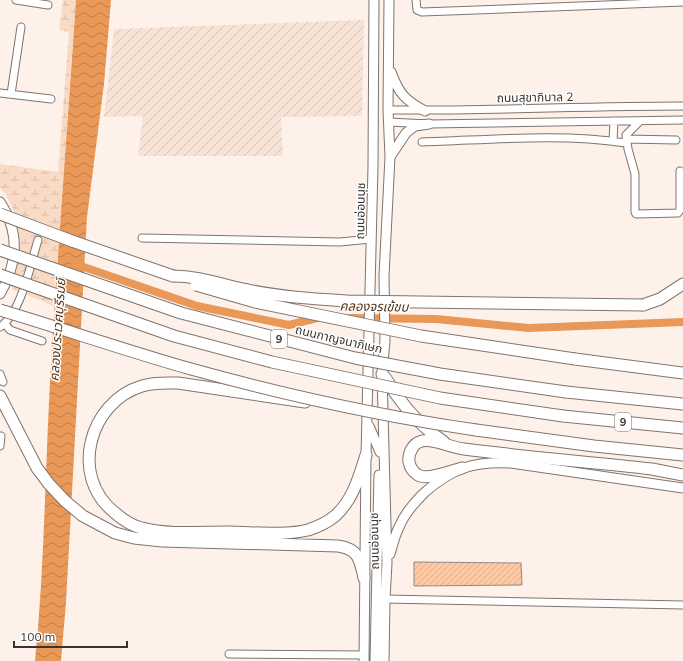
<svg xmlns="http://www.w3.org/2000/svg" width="683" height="661" viewBox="0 0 683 661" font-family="Mulish,'Noto Sans Thai',sans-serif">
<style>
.industrial{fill:url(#industrial-furrows)}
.wetland{fill:url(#wetland-marsh)}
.water{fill:url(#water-waves)}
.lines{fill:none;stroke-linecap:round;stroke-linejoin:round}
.canal{stroke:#e99858;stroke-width:8}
.building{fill:url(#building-hatch);stroke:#948982}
.minor-casing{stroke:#7f756e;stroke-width:9}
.major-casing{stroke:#7f756e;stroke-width:11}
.highway-casing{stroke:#7f756e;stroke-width:13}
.minor{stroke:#fff;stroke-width:7}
.major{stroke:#fff;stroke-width:9}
.highway{stroke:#fff;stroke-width:11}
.highway-bridge-casing{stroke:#7f756e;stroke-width:13;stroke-linecap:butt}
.highway-bridge{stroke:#fff;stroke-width:11}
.labels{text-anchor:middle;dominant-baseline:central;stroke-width:3;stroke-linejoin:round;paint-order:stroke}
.shield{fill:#fff;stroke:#73706e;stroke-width:1}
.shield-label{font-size:11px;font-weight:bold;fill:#373330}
.street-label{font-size:12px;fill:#373330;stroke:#fff}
.water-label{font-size:13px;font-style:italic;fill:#533217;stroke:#fff}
</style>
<defs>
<pattern id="industrial-furrows" width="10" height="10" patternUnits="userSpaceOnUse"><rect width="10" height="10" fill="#f6e3d6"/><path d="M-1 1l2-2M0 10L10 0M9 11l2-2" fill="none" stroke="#d4c3b8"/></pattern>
<pattern id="wetland-marsh" width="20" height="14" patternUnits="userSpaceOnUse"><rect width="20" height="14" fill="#f9dbc5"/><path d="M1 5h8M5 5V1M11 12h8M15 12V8" fill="none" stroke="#d6bcaa"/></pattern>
<pattern id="water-waves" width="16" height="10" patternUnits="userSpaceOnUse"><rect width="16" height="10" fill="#e99858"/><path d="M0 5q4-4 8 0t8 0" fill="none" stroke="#be7d49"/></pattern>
<pattern id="building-hatch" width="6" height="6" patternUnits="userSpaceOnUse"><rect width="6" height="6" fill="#fdcaa5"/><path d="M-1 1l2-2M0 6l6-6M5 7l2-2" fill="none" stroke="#d9ae8e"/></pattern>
</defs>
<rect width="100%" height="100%" fill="#fdf1e9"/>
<!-- industrial -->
<path class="industrial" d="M 364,20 L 362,116 L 281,117 L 283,156 L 138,156 L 143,116 L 104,117 L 114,29 Z"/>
<!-- wetland -->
<path class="wetland" d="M 63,0 L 76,0 L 54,306 L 12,289 L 20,246 L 14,211 L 5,193 L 0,188 L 0,164 L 58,172 L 69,32 L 59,30 Z"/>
<!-- water -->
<path class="water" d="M 76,0 L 111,0 L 104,84 L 87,217 L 66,602 L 61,661 L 35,661 C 45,563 45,464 51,365 C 58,243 68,122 76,0 Z"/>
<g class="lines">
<!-- canal -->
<path class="canal" d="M 75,264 L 197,306 L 289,325 L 321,317
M 349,318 L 436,319 L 529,328 L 683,322"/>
</g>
<!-- building -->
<path class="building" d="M 414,562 L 521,563 L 522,585 L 414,586 Z"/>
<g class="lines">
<!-- minor casing -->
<g class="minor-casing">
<path id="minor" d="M 16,0 L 48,5
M 416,0 L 417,10 L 422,12 L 683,2
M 0,93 L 51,99
M 11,94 L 21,27
M 388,110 C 486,111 585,106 683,106
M 640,121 L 626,135 L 628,149 L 635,174 L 635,212 L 636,214 L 678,213 L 680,210 L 680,171
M 388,122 L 429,124 L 683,120
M 626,139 L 676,140
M 613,141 L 614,121
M 422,142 C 490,140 558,133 626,143
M 142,238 L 340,242 L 371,239
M 5,324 L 10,330 L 42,341
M 0,327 C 22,312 30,265 38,240
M 0,374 L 3,382
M 0,446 L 1,436
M 385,599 L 683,605
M 229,654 L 364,655"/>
</g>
<!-- major casing -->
<g class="major-casing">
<path id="major" d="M 391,72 C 399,94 405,100 425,111
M 390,157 L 406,133 L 415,126 L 429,124
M 0,202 C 20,232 18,263 0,294
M 369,426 L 380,452
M 390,554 C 393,544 395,534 400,525 C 405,513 415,502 424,493 C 452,468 474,461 511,463 L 683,488
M 364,661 L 366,455 L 373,166 L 374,0
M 375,661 L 379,475
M 384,661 L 385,599 L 387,563 L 382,374 L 385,341 L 384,276 L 390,157 L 388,110 L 389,0"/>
</g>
<!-- highway casing -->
<g class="highway-casing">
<path id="highway" d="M 72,241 L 173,276
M 643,305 L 660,299 L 683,284
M 575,359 L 683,373
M 382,374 C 389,381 392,390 398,397 C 410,414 426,430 444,442
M 566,392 L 683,404
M 0,396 L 37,468 L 49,484 L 65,501 L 83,516 L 115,533 L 134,538 L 162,541 L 338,546 C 359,549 360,560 364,578
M 305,402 L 178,383 C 166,383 154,382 142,386 C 89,402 69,476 114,512 C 122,519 132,526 142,528 C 168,535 200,532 227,532 C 252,532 284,536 308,530 C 317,527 328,522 335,516 C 353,500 359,477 366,455
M 563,416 L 683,428
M 476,430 L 594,446 L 683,455
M 462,468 C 450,471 428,481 418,475 C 413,472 410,467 409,462 C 408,453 413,443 422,441 C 434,438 451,448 464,449 C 526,457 589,462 652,469 L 683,475"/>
</g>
<!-- minor -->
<use href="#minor" class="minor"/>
<!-- major -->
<use href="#major" class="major"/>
<!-- highway -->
<use href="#highway" class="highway"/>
<!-- highway-bridge casing -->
<g class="highway-bridge-casing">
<path id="highway-bridge" d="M 0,214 L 72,241
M 0,250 L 181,313 L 355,358 L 440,374 L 566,392
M 0,275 L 174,336 L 272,362 L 440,398 L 563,416
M 173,276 C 200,276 222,285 248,290 C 280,297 316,299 348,301 L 643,305
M 196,285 L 255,302 L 421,336 L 575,359
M 0,310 C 64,329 127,351 191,369 C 285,395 380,416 476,430"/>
</g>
<!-- highway-bridge -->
<use href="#highway-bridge" class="highway-bridge"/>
</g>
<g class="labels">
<!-- shield labels -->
<g class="shield">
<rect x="271" y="330" width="16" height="18" rx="3"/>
<rect x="615" y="413" width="16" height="18" rx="3"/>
</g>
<g class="shield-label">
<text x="279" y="339">9</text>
<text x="623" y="422">9</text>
</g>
<!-- street labels -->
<g class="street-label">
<text transform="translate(535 97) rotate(-1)">ถนนสุขาภิบาล 2</text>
<text transform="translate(360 211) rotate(-89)">ถนนอ่อนนุช</text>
<text transform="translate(339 339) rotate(13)">ถนนกาญจนาภิเษก</text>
<text transform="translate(374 541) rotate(-91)">ถนนอ่อนนุช</text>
</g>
<!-- water labels -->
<g class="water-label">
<text transform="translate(374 306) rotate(1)">คลองจรเข้ขบ</text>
<text transform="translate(57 330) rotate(-86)">คลองประเวศบุรีรมย์</text>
</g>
</g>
<!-- scale -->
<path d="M14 641v6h113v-6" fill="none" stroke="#373330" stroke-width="2"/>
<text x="20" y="641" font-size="12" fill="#373330" stroke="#ffffff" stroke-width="3" paint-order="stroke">100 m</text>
</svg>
